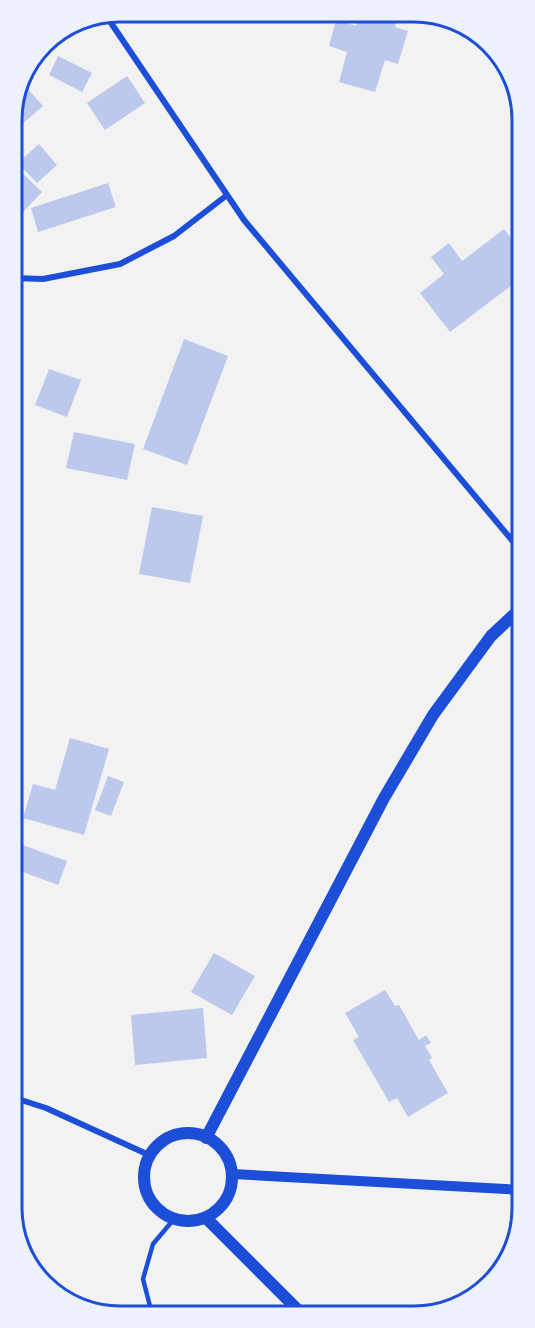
<svg xmlns="http://www.w3.org/2000/svg" width="535" height="1328" viewBox="0 0 535 1328" font-family="Figtree,sans-serif">
<style>
.building{fill:#bdc9ec}
.lines{fill:none;stroke-linecap:round;stroke-linejoin:round}
.service{stroke:#1d4ed8;stroke-width:4.5}
.minor{stroke:#1d4ed8;stroke-width:6}
.tertiary{stroke:#1d4ed8;stroke-width:10}
.secondary{stroke:#1d4ed8;stroke-width:12}
.rim{fill:none;stroke:#1d4ed8;stroke-width:3}
</style>
<rect width="100%" height="100%" fill="#f2f2f2"/>
<!-- building -->
<path class="building" d="M 382,14 L 397,19 L 395,27 L 408,31 L 398,64 L 385,60 L 375,92 L 339,82 L 347,52 L 329,46 L 336,20 L 356,26 L 359,16 L 379,22 Z
M 58,56 L 92,73 L 82,92 L 49,75 Z
M 127,76 L 145,103 L 105,130 L 87,103 Z
M 22,82 L 43,106 L 20,126 L 12,116 L 12,113 L 20,84 Z
M 39,144 L 57,165 L 37,183 L 18,163 Z
M 14,165 L 42,192 L 20,215 L 13,207 L 12,166 Z
M 108,183 L 116,207 L 38,232 L 31,208 Z
M 504,229 L 520,249 L 520,279 L 450,332 L 420,293 L 444,274 L 431,257 L 449,243 L 462,261 Z
M 184,339 L 228,356 L 187,465 L 143,449 Z
M 49,369 L 81,380 L 67,417 L 35,405 Z
M 74,432 L 135,444 L 127,480 L 66,468 Z
M 152,507 L 203,516 L 190,583 L 139,574 Z
M 70,738 L 109,749 L 84,835 L 23,818 L 33,784 L 55,790 Z
M 108,776 L 124,782 L 111,816 L 95,810 Z
M 14,842 L 67,861 L 58,885 L 15,869 Z
M 214,953 L 255,976 L 232,1015 L 191,992 Z
M 385,990 L 395,1006 L 399,1005 L 419,1040 L 426,1035 L 431,1043 L 425,1046 L 432,1058 L 429,1060 L 448,1093 L 408,1117 L 397,1098 L 389,1102 L 353,1040 L 359,1037 L 345,1013 Z
M 203,1008 L 207,1058 L 135,1065 L 131,1015 Z"/>
<g class="lines">
<!-- service -->
<path class="service" d="M 152,1314 L 143,1279 L 153,1244 L 174,1219"/>
<!-- minor -->
<path class="minor" d="M 107,17 L 244,220 L 521,551
M 13,278 L 43,279 L 120,264 L 174,236 L 227,195
M 15,1098 L 46,1108 L 149,1155"/>
<!-- tertiary -->
<path class="tertiary" d="M 233,1174 L 523,1190"/>
<!-- secondary -->
<path class="secondary" d="M144 1177a44 44 0 1 1 88 0a44 44 0 1 1-88 0Z
M 206,1138 L 384,798 L 433,715 L 491,636 L 521,608
M 206,1218 L 301,1313"/>
</g>
<!-- crop -->
<path d="M0 0H535V1328H0ZM120 22H414A98 98 0 0 1 512 120V1208A98 98 0 0 1 414 1306H120A98 98 0 0 1 22 1208V120A98 98 0 0 1 120 22Z" fill="#edf1fc" fill-rule="evenodd"/>
<path class="rim" d="M120 22H414A98 98 0 0 1 512 120V1208A98 98 0 0 1 414 1306H120A98 98 0 0 1 22 1208V120A98 98 0 0 1 120 22Z"/>
</svg>
